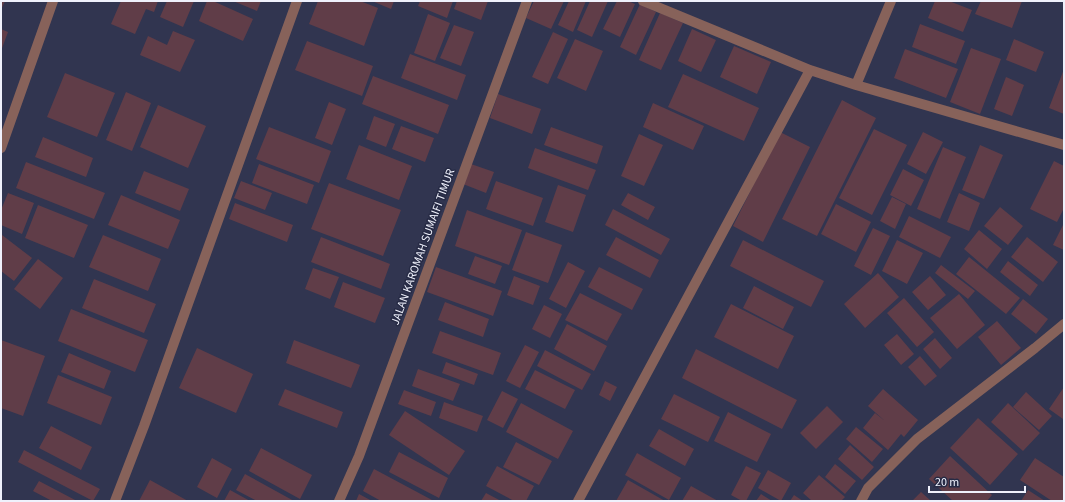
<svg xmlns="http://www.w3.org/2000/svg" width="1065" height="502" viewBox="0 0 1065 502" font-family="'Source Sans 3',sans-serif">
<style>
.building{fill:#603d48}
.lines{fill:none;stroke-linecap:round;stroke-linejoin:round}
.street{stroke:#87625a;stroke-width:10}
.labels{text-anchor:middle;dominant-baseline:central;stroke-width:3;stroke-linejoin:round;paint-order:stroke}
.street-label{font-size:12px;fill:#eff1fc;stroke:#272b45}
</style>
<rect width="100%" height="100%" fill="#313550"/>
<!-- building -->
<path class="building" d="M 1,1 L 5,1 L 1,10 Z
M 121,1 L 158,1 L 154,12 L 146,9 L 135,34 L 111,24 Z
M 167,1 L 194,1 L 183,27 L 160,17 Z
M 207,1 L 213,1 L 253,19 L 243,41 L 199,21 Z
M 233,1 L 261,1 L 257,11 Z
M 318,1 L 360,1 L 378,8 L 364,46 L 309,24 Z
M 372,1 L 394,1 L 391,9 Z
M 420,1 L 453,1 L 447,18 L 418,6 Z
M 457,1 L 488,1 L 481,20 L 454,9 Z
M 534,1 L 564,1 L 551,29 L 526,18 Z
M 569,1 L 586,1 L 573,32 L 558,25 Z
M 590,1 L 608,1 L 592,37 L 577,30 Z
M 617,1 L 628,1 L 635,4 L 620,37 L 603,29 Z
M 935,1 L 949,1 L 972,10 L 963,32 L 928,18 Z
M 981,1 L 1022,1 L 1012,28 L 975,14 Z
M 640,4 L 656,12 L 636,55 L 620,47 Z
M 660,13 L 683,23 L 661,70 L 639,60 Z
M 428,14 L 450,23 L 435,61 L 414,53 Z
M 920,24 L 965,41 L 956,64 L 912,47 Z
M 454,25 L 474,32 L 461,66 L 440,58 Z
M 1,29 L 8,32 L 1,51 Z
M 692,29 L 716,40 L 701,72 L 678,61 Z
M 173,31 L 195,40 L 180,72 L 140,55 L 148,36 L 167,45 Z
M 553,32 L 568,39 L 548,84 L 532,77 Z
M 575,39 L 603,51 L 586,91 L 557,78 Z
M 1014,39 L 1044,52 L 1036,72 L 1006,60 Z
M 307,41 L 373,66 L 362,96 L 295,70 Z
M 734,46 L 771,62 L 757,94 L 720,77 Z
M 971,48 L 1001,59 L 980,114 L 950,102 Z
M 905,49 L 958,69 L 946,98 L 894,78 Z
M 410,54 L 466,75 L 457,100 L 401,78 Z
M 1064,69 L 1064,114 L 1049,108 Z
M 65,73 L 115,93 L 97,137 L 47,117 Z
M 683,74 L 759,108 L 744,141 L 668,107 Z
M 373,76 L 449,105 L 438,134 L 362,104 Z
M 1006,77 L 1024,85 L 1012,116 L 994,109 Z
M 126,92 L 151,103 L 132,151 L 106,140 Z
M 498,94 L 541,109 L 532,134 L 490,118 Z
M 842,100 L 876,118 L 817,236 L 782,219 Z
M 329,102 L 346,109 L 332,145 L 315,138 Z
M 653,103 L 704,126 L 693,150 L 643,127 Z
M 158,105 L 206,126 L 188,168 L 140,147 Z
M 374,116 L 395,124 L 386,147 L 366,139 Z
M 401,126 L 434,138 L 425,162 L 392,149 Z
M 269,127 L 331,151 L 319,183 L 256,159 Z
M 551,127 L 603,146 L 597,164 L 544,145 Z
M 874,129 L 907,145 L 872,215 L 839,198 Z
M 780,132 L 810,147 L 763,242 L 733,226 Z
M 923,132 L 943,142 L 926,174 L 907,164 Z
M 639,134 L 663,145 L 644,186 L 621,176 Z
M 43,137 L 93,158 L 86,177 L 35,157 Z
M 359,145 L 412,166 L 399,200 L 346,179 Z
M 980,145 L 1003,155 L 984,199 L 962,190 Z
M 943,147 L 966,157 L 940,219 L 917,209 Z
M 535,148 L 596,170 L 588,190 L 528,168 Z
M 1054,161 L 1064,166 L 1064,208 L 1057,222 L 1030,209 Z
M 26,162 L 105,193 L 94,219 L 16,188 Z
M 259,164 L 314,185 L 307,204 L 252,183 Z
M 471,164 L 494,172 L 486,193 L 463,184 Z
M 903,169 L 924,180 L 911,206 L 890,195 Z
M 144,171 L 189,189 L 180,211 L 135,193 Z
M 241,181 L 272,193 L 265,210 L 234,198 Z
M 496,181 L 543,198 L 533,226 L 486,209 Z
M 329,183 L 401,210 L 383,256 L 311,229 Z
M 558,185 L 586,195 L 573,232 L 545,222 Z
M 8,193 L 34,203 L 22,234 L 1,225 L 1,210 Z
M 628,193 L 655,207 L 648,220 L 621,205 Z
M 959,193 L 980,203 L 969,231 L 947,222 Z
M 121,195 L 180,220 L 168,249 L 108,225 Z
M 892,197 L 906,204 L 895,229 L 880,221 Z
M 235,203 L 293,225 L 287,242 L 229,219 Z
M 836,204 L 871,222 L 856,252 L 821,234 Z
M 38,205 L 88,225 L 74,258 L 25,238 Z
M 1000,207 L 1023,226 L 1008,245 L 984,226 Z
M 613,209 L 670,239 L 661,255 L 605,225 Z
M 467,210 L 522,230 L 509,265 L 455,246 Z
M 909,216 L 951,237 L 940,258 L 899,237 Z
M 1064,223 L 1064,250 L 1053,245 Z
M 873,228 L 890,236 L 871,275 L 854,266 Z
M 979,230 L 1002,249 L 987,269 L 964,249 Z
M 526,232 L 562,245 L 548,283 L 512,270 Z
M 2,235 L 32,258 L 14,281 L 1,271 Z
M 103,235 L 161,259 L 148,291 L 89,267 Z
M 321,237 L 390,264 L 381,289 L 311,262 Z
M 616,237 L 659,260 L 650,278 L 606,255 Z
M 1027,237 L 1058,262 L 1043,282 L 1011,257 Z
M 743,240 L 824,281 L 811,307 L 730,266 Z
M 897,240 L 923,253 L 907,284 L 882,271 Z
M 475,256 L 502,266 L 495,284 L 468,274 Z
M 969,257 L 1020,298 L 1006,314 L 956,274 Z
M 38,259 L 63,278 L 40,309 L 14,289 Z
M 1008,261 L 1038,285 L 1030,296 L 1000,272 Z
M 568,262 L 585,271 L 566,308 L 549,299 Z
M 941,265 L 975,291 L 968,299 L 935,273 Z
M 436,267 L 502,291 L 493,316 L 427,292 Z
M 599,267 L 643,289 L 632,310 L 588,287 Z
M 313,268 L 339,277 L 330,299 L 305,289 Z
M 878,273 L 899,297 L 865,328 L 844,304 Z
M 514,276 L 540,286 L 533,305 L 507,295 Z
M 930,276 L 946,295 L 928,310 L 912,292 Z
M 94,279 L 156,304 L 144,333 L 82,308 Z
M 343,282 L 385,298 L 375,323 L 334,307 Z
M 754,286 L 794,307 L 783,329 L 743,308 Z
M 580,293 L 622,314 L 607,341 L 565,320 Z
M 959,294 L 985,325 L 957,349 L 930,318 Z
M 904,298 L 934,332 L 917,347 L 887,313 Z
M 1023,299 L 1048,319 L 1036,334 L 1011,314 Z
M 445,302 L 489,319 L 483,337 L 438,320 Z
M 731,304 L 794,336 L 778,369 L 714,337 Z
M 544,305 L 562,314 L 550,338 L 532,329 Z
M 71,309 L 148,340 L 135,372 L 58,341 Z
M 997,321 L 1021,348 L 1001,365 L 978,337 Z
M 567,324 L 607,346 L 594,371 L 554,349 Z
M 440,331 L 501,353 L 493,375 L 432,353 Z
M 897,334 L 914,354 L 901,365 L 884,345 Z
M 935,338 L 952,358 L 940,369 L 923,349 Z
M 1,340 L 45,356 L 23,416 L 1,408 Z
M 294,340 L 360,365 L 351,388 L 286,363 Z
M 525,345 L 539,352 L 520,388 L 506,381 Z
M 197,348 L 253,374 L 236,413 L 179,388 Z
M 696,349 L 797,400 L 782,429 L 682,378 Z
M 545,350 L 591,374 L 582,390 L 537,366 Z
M 69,353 L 111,371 L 104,389 L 61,372 Z
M 920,356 L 937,376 L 925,386 L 908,367 Z
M 446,362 L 478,374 L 474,385 L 442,373 Z
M 418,369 L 460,384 L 453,401 L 412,386 Z
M 535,370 L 575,390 L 565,409 L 525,389 Z
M 58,375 L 112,397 L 101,425 L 47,403 Z
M 605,381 L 617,387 L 610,401 L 599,395 Z
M 1064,387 L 1064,418 L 1063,419 L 1049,409 Z
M 285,389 L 343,412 L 337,428 L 278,405 Z
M 883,389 L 918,420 L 904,437 L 901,434 L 888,450 L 863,428 L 875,413 L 885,421 L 868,406 Z
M 404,390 L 436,402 L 431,416 L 398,404 Z
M 502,391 L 518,399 L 503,428 L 487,420 Z
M 1026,392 L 1052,416 L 1039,430 L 1013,407 Z
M 674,394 L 720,417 L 708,442 L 661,419 Z
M 444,402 L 483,416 L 477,432 L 439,418 Z
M 521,403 L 573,431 L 558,459 L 506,432 Z
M 1008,403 L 1040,433 L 1023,451 L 991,422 Z
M 827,406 L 843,422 L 816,449 L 800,433 Z
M 405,411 L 465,451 L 449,475 L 389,435 Z
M 728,412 L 771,434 L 757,462 L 714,441 Z
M 978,418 L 1018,454 L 990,485 L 950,448 Z
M 51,426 L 92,447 L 81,470 L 39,448 Z
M 856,427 L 883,449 L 872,462 L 846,439 Z
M 659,429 L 694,449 L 685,466 L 649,446 Z
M 516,442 L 552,461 L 539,485 L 503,467 Z
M 850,445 L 874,467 L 862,480 L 838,459 Z
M 261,448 L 312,475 L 300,499 L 249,471 Z
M 24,450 L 100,489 L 93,501 L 18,462 Z
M 399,452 L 448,478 L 439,498 L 389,472 Z
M 637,453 L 681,478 L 669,500 L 625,475 Z
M 950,456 L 992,495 L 987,501 L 953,501 L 929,479 Z
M 212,458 L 232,469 L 217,498 L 197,487 Z
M 1035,458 L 1064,477 L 1064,501 L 1052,501 L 1020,480 Z
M 835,464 L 856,481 L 845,494 L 825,477 Z
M 497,466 L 534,486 L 526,501 L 514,501 L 486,486 Z
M 746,466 L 761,473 L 746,501 L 742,501 L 731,495 Z
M 374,469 L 432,500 L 432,501 L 381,501 L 363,491 Z
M 768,470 L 791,483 L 781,501 L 758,488 Z
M 245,474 L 294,501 L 257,501 L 236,490 Z
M 819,475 L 845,497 L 841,501 L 812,501 L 803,493 Z
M 150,480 L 188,501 L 139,501 Z
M 628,480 L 665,501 L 616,501 Z
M 39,481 L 77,501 L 52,501 L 33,491 Z
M 691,486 L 718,501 L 682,501 Z
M 230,490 L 250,501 L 224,501 Z
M 1028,490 L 1045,501 L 1021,501 Z
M 921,492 L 931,501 L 912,501 Z
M 486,493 L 501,501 L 481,501 Z
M 359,494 L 372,501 L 356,501 Z
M 761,494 L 772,501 L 756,501 Z
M 794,495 L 803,501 L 790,501 Z"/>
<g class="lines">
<!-- street -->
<path class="street" d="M 643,1 L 810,70 L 856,85 L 1064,145
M 856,85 L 891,1
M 1,148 L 53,1
M 115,501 L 144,426 L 297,1
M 339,501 L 359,456 L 527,1
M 578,501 L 810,70
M 861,501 L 868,488 L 917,439 L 1035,348 L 1064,324"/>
</g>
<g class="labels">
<!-- street labels -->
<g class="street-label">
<text transform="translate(423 247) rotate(-70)">JALAN KAROMAH SUMAIFI TIMUR</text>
</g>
</g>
<!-- border -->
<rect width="1065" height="502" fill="none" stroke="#eff1fc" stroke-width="4"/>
<!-- scale -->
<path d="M929 486v6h96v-6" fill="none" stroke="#eff1fc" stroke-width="2"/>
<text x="935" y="486" font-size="12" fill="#eff1fc" stroke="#272b45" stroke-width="3" paint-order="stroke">20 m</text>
</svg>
